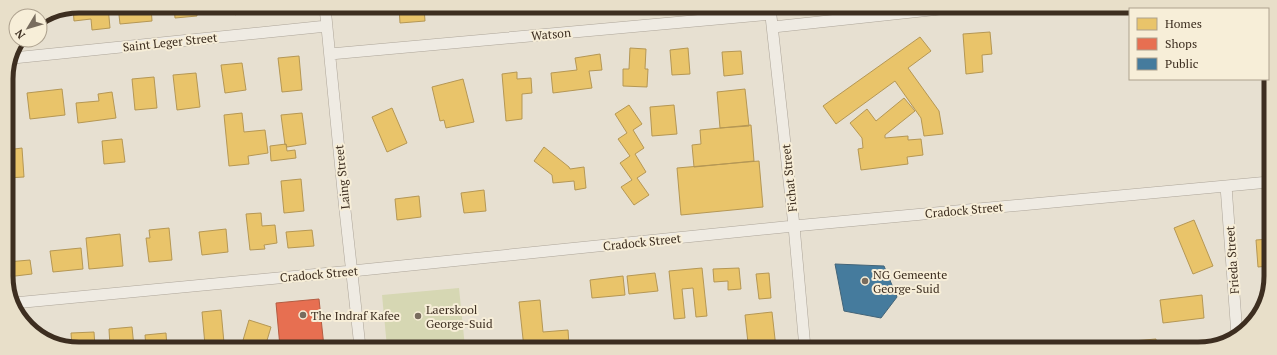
<svg xmlns="http://www.w3.org/2000/svg" width="1277" height="355" viewBox="0 0 1277 355" font-family="'PT Serif',serif">
<style>
.green{fill:#d6d7b3}
.homes{fill:#e9c46a;stroke:#b59754}
.shops{fill:#e76f51;stroke:#b45c42}
.public{fill:#457b9d;stroke:#436478}
.lines{fill:none;stroke-linecap:round;stroke-linejoin:round}
.minor-casing{stroke:#ada599;stroke-width:12}
.minor{stroke:#efebe3;stroke-width:11}
.poi-dot{fill:#786c5e;stroke:#f7eed8;stroke-width:1.5}
.labels{text-anchor:middle;dominant-baseline:central;stroke-width:4;stroke-linejoin:round;paint-order:stroke}
.street-label{font-size:12px;fill:#3d2e20;stroke:#f7eed8}
.poi-label{font-size:12px;fill:#3d2e20;stroke:#f7eed8;text-anchor:start}
.rim{fill:none;stroke:#3d2e20;stroke-width:5}
</style>
<rect width="100%" height="100%" fill="#e7e0d1"/>
<!-- green -->
<path class="green" d="M 459,288 L 465,347 L 387,347 L 382,295 Z"/>
<!-- homes -->
<path class="homes" d="M 79,6 L 108,6 L 110,28 L 92,30 L 91,19 L 74,21 L 73,7 Z
M 118,6 L 151,6 L 152,21 L 120,24 Z
M 174,6 L 196,6 L 197,16 L 175,18 Z
M 229,6 L 247,6 L 235,15 Z
M 399,7 L 424,7 L 425,21 L 400,23 Z
M 990,32 L 992,54 L 982,55 L 983,72 L 966,74 L 963,34 Z
M 920,37 L 931,51 L 908,68 L 939,111 L 943,134 L 924,136 L 921,118 L 895,81 L 836,124 L 823,106 Z
M 630,48 L 646,49 L 645,69 L 648,69 L 647,87 L 623,86 L 623,69 L 629,69 Z
M 688,48 L 690,74 L 672,75 L 670,50 Z
M 741,51 L 743,74 L 724,76 L 722,52 Z
M 600,54 L 602,70 L 589,71 L 592,88 L 553,93 L 551,73 L 577,70 L 575,58 Z
M 299,56 L 302,90 L 282,92 L 278,58 Z
M 242,63 L 246,90 L 225,93 L 221,65 Z
M 517,72 L 517,79 L 531,78 L 532,93 L 522,94 L 522,119 L 506,121 L 502,74 Z
M 196,73 L 200,107 L 177,110 L 173,75 Z
M 154,77 L 157,108 L 135,110 L 132,79 Z
M 7,78 L 9,94 L 6,94 L 6,79 Z
M 463,79 L 474,122 L 446,128 L 444,120 L 440,121 L 432,87 Z
M 62,89 L 65,115 L 30,119 L 27,93 Z
M 745,89 L 749,126 L 720,128 L 717,92 Z
M 112,92 L 116,118 L 78,123 L 76,103 L 99,101 L 98,94 Z
M 904,98 L 915,111 L 885,135 L 885,138 L 908,136 L 908,140 L 921,139 L 923,155 L 907,157 L 908,164 L 861,170 L 858,149 L 863,148 L 862,138 L 850,123 L 867,109 L 876,121 Z
M 629,105 L 642,124 L 633,130 L 644,148 L 635,154 L 646,172 L 637,178 L 649,195 L 634,205 L 621,187 L 632,180 L 620,163 L 630,156 L 618,139 L 627,133 L 615,114 Z
M 674,105 L 677,134 L 652,136 L 650,107 Z
M 392,108 L 407,143 L 387,152 L 372,117 Z
M 242,113 L 244,132 L 265,130 L 268,153 L 248,156 L 249,164 L 229,166 L 224,115 Z
M 302,113 L 306,144 L 287,147 L 286,144 L 285,145 L 281,115 Z
M 751,125 L 754,161 L 694,167 L 692,145 L 701,144 L 700,130 Z
M 122,139 L 125,162 L 104,164 L 102,141 Z
M 286,144 L 287,151 L 295,150 L 296,158 L 271,161 L 270,146 Z
M 544,147 L 569,167 L 570,169 L 584,167 L 586,188 L 575,190 L 574,181 L 553,183 L 552,175 L 534,161 Z
M 22,148 L 24,177 L 7,178 L 7,150 Z
M 759,161 L 763,207 L 681,215 L 677,168 Z
M 301,179 L 304,211 L 284,213 L 281,181 Z
M 484,190 L 486,211 L 464,213 L 461,193 Z
M 419,196 L 421,217 L 397,220 L 395,199 Z
M 261,213 L 262,226 L 275,225 L 277,243 L 264,245 L 265,249 L 250,250 L 246,214 Z
M 1194,220 L 1213,266 L 1193,274 L 1174,228 Z
M 169,228 L 172,260 L 149,262 L 146,238 L 150,238 L 149,230 Z
M 226,229 L 228,252 L 202,255 L 199,232 Z
M 312,230 L 314,246 L 288,248 L 286,232 Z
M 120,234 L 123,266 L 89,269 L 86,238 Z
M 1269,239 L 1269,266 L 1258,267 L 1256,240 Z
M 81,248 L 83,269 L 53,272 L 50,251 Z
M 30,260 L 32,274 L 7,277 L 7,262 Z
M 702,268 L 707,316 L 696,317 L 693,288 L 682,289 L 685,318 L 674,319 L 669,271 Z
M 739,268 L 741,289 L 728,290 L 728,281 L 714,282 L 713,269 Z
M 655,273 L 658,291 L 629,294 L 627,276 Z
M 769,273 L 771,298 L 759,299 L 756,274 Z
M 623,276 L 625,295 L 592,298 L 590,280 Z
M 1202,295 L 1204,318 L 1163,323 L 1160,300 Z
M 540,300 L 543,332 L 568,330 L 569,345 L 547,348 L 524,348 L 519,302 Z
M 221,310 L 224,343 L 205,345 L 202,312 Z
M 772,312 L 776,348 L 759,348 L 758,342 L 748,343 L 745,315 Z
M 249,320 L 271,327 L 265,347 L 241,347 Z
M 132,327 L 134,347 L 110,347 L 109,329 Z
M 94,332 L 95,347 L 72,347 L 71,333 Z
M 166,333 L 167,347 L 146,347 L 145,335 Z
M 1156,339 L 1157,349 L 1134,349 L 1133,341 Z
M 1205,340 L 1206,347 L 1203,349 L 1161,349 L 1161,344 Z"/>
<!-- shops -->
<path class="shops" d="M 319,299 L 324,347 L 280,347 L 276,303 Z"/>
<!-- public -->
<path class="public" d="M 835,264 L 884,266 L 897,297 L 881,318 L 844,311 Z"/>
<g class="lines">
<!-- minor casing -->
<g class="minor-casing">
<path id="minor" d="M 325,7 L 344,201 L 360,347
M 770,7 L 794,226 L 805,348
M 773,27 L 949,8
M 330,54 L 771,14
M 13,58 L 327,26
M 1226,186 L 1237,335
M 14,303 L 352,271 L 794,226 L 1269,182"/>
</g>
<!-- minor -->
<use href="#minor" class="minor"/>
</g>
<!-- markers -->
<g class="poi-dot">
<circle cx="865" cy="281" r="4"/>
<circle cx="303" cy="315" r="4"/>
<circle cx="418" cy="316" r="4"/>
</g>
<g class="labels">
<!-- street labels -->
<g class="street-label">
<text transform="translate(551 34) rotate(-5)">Watson</text>
<text transform="translate(170 42) rotate(-6)">Saint Leger Street</text>
<text transform="translate(342 177) rotate(-96)">Laing Street</text>
<text transform="translate(789 178) rotate(-96)">Fichat Street</text>
<text transform="translate(964 210) rotate(-5)">Cradock Street</text>
<text transform="translate(642 242) rotate(-6)">Cradock Street</text>
<text transform="translate(1232 260) rotate(-94)">Frieda Street</text>
<text transform="translate(319 274) rotate(-5)">Cradock Street</text>
</g>
<!-- poi labels -->
<g class="poi-label">
<text x="873" y="274">NG Gemeente<tspan x="873" dy="14">George-Suid</tspan></text>
<text x="426" y="309">Laerskool<tspan x="426" dy="14">George-Suid</tspan></text>
<text x="311" y="315">The Indraf Kafee</text>
</g>
</g>
<!-- crop -->
<path d="M0 0H1277V355H0ZM79 13H1198A66 66 0 0 1 1264 79V276A66 66 0 0 1 1198 342H79A66 66 0 0 1 13 276V79A66 66 0 0 1 79 13Z" fill="#e8dfc9" fill-rule="evenodd"/>
<path class="rim" d="M79 13H1198A66 66 0 0 1 1264 79V276A66 66 0 0 1 1198 342H79A66 66 0 0 1 13 276V79A66 66 0 0 1 79 13Z"/>
<!-- legend -->
<rect x="1129" y="8" width="140" height="72" fill="#f7eed8" stroke="#ada18e"/>
<rect x="1137" y="18" width="20" height="12" fill="#e9c46a" stroke="#ada18e"/>
<text x="1165" y="28" font-size="12" fill="#3d2e20">Homes</text>
<rect x="1137" y="38" width="20" height="12" fill="#e76f51" stroke="#ada18e"/>
<text x="1165" y="48" font-size="12" fill="#3d2e20">Shops</text>
<rect x="1137" y="58" width="20" height="12" fill="#457b9d" stroke="#ada18e"/>
<text x="1165" y="68" font-size="12" fill="#3d2e20">Public</text>
<!-- north arrow -->
<g transform="translate(28 28) rotate(232)"><circle r="19" fill="#f7eed8" stroke="#ada18e"/>
<path d="M0-3L7 15L0 10L-7 15Z" fill="#786c5e"/>
<text y="-6" font-size="11" font-weight="bold" text-anchor="middle" fill="#3d2e20">N</text>
</g>
</svg>
